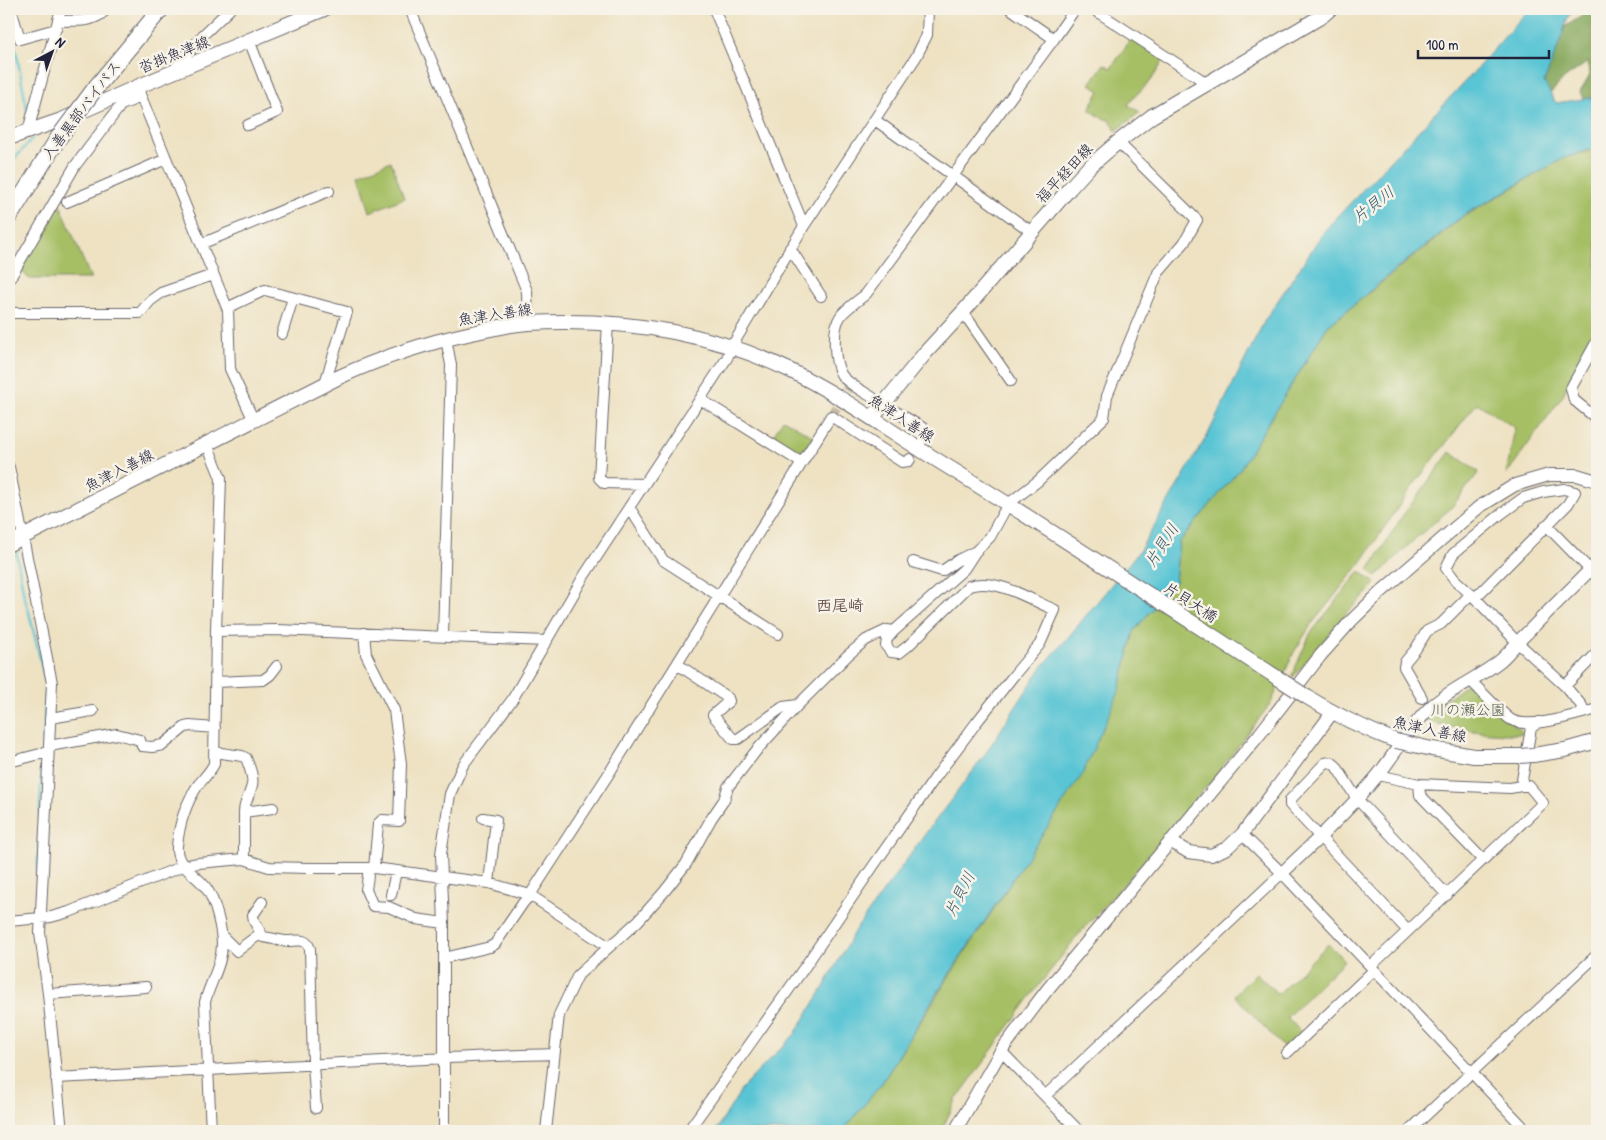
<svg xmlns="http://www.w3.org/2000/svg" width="1606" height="1140" viewBox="0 0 1606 1140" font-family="'Patrick Hand','Klee One',sans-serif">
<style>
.green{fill:#a6bf65;stroke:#647050}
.forest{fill:#84a65a;stroke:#53644a}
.water{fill:#59c4d4;stroke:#3e7388}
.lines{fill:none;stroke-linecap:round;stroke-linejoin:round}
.stream{stroke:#59c4d4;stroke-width:2.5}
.minor-tunnel{stroke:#c5bca8;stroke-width:10;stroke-dasharray:10 5;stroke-linecap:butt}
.minor-casing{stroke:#69656b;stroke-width:12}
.tertiary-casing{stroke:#69656b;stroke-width:14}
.secondary-casing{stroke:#69656b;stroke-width:16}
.trunk-casing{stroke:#69656b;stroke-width:18}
.minor{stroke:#fff;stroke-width:10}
.tertiary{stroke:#fff;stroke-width:12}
.secondary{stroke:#fff;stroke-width:14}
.trunk{stroke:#fff;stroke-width:16}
.secondary-bridge-casing{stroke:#69656b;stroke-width:16;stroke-linecap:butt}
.trunk-bridge-casing{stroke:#69656b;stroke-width:18;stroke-linecap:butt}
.secondary-bridge{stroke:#fff;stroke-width:14}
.trunk-bridge{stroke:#fff;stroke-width:16}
.labels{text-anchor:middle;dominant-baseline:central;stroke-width:5;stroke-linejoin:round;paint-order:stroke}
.street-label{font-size:15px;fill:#22223b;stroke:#f7f3e8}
.park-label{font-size:15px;fill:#50594a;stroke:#f7f3e8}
.water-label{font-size:16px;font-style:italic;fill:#355b71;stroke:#f7f3e8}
.neighbourhood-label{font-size:16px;font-weight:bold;fill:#695251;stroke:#f7f3e8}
</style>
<rect width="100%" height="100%" fill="#f7f3e8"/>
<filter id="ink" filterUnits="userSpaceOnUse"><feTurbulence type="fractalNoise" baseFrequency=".02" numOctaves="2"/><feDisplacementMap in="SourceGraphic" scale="10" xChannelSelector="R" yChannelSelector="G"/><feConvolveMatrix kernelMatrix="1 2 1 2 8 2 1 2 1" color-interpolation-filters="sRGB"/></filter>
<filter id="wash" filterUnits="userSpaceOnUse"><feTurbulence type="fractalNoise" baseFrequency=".0096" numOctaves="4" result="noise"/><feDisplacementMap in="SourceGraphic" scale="20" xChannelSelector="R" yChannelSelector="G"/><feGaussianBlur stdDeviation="1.12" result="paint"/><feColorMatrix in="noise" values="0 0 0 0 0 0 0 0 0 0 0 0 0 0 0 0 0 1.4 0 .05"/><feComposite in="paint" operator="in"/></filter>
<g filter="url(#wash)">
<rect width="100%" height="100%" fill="#eee2c3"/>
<!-- green -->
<path class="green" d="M 1131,39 L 1164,60 L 1150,82 L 1134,97 L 1128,105 L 1140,112 L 1116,131 L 1110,120 L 1103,119 L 1089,109 L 1100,91 L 1090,84 L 1104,64 L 1111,68 Z
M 1597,149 L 1597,323 L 1562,397 L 1506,475 L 1515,428 L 1477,403 L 1409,491 L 1360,564 L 1311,625 L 1294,652 L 1271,703 L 1217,774 L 1124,884 L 1079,934 L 1033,993 L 956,1100 L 941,1131 L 843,1131 L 882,1083 L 944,984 L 1005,892 L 1119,692 L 1134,631 L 1175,582 L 1179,542 L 1240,469 L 1327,327 L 1461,218 L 1564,158 Z
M 391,161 L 404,198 L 370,212 L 359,175 Z
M 60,204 L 91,279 L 29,279 L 21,270 Z
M 783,419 L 814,437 L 803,455 L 793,454 L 771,439 Z
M 1450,452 L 1479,472 L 1451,508 L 1416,538 L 1376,577 L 1369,570 L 1401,518 Z
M 1360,571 L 1376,584 L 1347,613 L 1293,677 L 1292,675 L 1310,634 Z
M 1471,681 L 1524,734 C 1488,735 1454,729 1420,719 Z
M 1328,944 L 1345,960 L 1287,1017 L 1301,1032 L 1285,1049 L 1234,995 L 1256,973 L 1278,994 Z"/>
<!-- forest -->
<path class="forest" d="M 1593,9 L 1597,9 L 1597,111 L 1588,110 L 1580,92 L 1589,77 L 1588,62 L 1565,78 L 1542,102 L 1527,64 L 1555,33 Z"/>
<!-- water -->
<path class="water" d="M 1529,9 L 1574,9 L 1568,17 L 1557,50 L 1544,82 L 1556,103 L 1597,97 L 1597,147 L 1564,158 L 1464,215 L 1389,275 L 1327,327 L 1240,469 L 1179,542 L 1175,582 L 1134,631 L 1119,692 L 1082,775 L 935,996 L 882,1083 L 843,1131 L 716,1131 L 743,1087 L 795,1034 L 824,987 L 854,932 L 926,833 L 982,759 L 1041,668 L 1066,640 L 1140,550 L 1208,434 L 1265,320 L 1325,230 L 1473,73 Z"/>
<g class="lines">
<!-- stream -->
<path class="stream" d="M 13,34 L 28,115
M 9,165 L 32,139
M 9,497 L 13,515 L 13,536
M 15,546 L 24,596 L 28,608 L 46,684 L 43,750
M 9,915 C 21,914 31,916 36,903 L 42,757"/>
</g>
</g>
<g filter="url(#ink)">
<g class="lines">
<!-- minor-tunnel -->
<path class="minor-tunnel" d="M 831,416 L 851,383"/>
<!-- minor casing -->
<g class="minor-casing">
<path id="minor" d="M 11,9 L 20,39 L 56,29
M 410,9 L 527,291 L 528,323
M 714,9 L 804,226
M 1093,9 L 1199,78 L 1206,84
M 59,21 C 79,20 92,24 107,9
M 1054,39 L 1075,9
M 173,71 L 203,35 L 230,9
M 137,87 L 228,310 L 230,369 L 254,421
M 875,120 L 1032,232
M 248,125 L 277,112 L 249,40
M 28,131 L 61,9
M 67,202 L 166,159
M 201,244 L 329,191
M 790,248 L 821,296
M 9,280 L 75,166 L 121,105 L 141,97
M 227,308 L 265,290 L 347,312 L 325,383
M 963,312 L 1011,381
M 9,313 L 140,313 L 150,301 L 161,293 L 213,275
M 608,323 L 599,478 L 604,483 L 644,484
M 282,334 L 293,298
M 1597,341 L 1571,388 L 1574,400 L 1597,419
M 872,397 C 864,392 845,382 841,374 C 834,362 832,329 840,317 C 845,309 859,300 866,294 L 1054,39 L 1011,9
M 700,399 L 802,463
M 893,410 L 923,428 L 925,435 L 923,439
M 207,444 L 221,478 L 216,631 L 214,764 C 210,772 204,778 198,785 C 186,803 179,825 177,846 C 175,867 197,874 207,889 C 215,901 222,929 222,944 C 222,965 210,982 205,1002 L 211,1131
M 9,467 L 52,683 L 40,933 L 48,994 L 62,1131
M 629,507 L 663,560 L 778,634
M 1546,525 L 1597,577
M 913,562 L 942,571 L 958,560 L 974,552
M 1475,598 L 1568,504 L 1575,492 L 1564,489 L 1543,492 L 1523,498 L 1501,514 L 1453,554 L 1446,568 L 1455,580 L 1475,598 L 1517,642 L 1565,686 L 1582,706 L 1583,713
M 216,631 L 277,630 L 547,641
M 364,633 L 366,654 L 394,710 L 401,764 L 399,821 L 382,820 L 378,824 L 374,868
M 443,636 L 451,365 L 446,339
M 677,664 L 728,698 L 729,701 L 713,715 L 733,739 L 738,739 L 783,707 L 798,705 L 848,655 L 866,640 L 887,630 L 894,631 L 964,569 L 975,552 L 990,537 L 1008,504 L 1038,481 L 1104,418 L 1107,396 L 1158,273 L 1184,243 L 1197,220 L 1118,142
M 1471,681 C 1483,693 1497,709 1510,719 C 1527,731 1578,714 1597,709
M 216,682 L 263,680 L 270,675 L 277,666
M 1565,686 L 1597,653
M 1422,698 L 1404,667 L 1405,662 L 1415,650 L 1427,631 L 1441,624 L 1471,594
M 50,718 L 93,711
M 49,746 L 117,734 L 140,740 L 142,746 L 152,747 L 163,745 L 185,727 L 190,726 L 215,728
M 214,752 L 242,756 L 246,758 C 249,766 254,777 252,785 C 250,795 244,802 244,812 L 273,808
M 9,762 L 48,752
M 1419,784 L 1420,795 L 1483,860
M 1521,786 L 1531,728 L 1539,722
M 244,812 L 244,859
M 483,818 L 496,820 L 489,883
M 1242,834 L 1282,873 L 1527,1131
M 369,868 L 366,890 L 373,906 L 389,907 L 416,919 L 444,923
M 391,895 L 396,871
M 262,902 L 253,915 L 254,921 L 263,937 C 270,938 278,940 285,941 C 295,942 306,936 310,949 L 313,1064 L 316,1108
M 9,921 L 51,917 L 69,912 L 183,866 L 198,863 L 244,859 L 269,867 L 308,868 L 374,868 L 489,883 L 530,895 L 609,947
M 1408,931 L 1290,805 L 1290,800 L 1325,763 L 1331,762 L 1336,766 L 1357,799 L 1447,895
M 222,936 L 237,951 L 261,933
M 444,958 L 490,947 L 495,944 L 523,903 L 530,895 L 608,775 L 831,416 L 902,462 L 909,461 L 910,459
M 1371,966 L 1543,803 L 1529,786 L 1521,786 L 1510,788 L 1419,784 L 1378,775
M 48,994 L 146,987
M 1001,1051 L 1079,1131
M 1287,1053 L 1374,970
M 56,1078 C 222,1070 388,1059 554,1054
M 1045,1096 L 1282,873
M 444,1131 L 444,923 L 441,854 L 450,794 L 463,765 L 512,700 L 584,576 L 727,358 L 732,346 L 804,226 L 916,57 L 927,35 L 928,9
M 546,1131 L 559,1015 L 578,975 L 638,921 L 664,892 L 686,864 L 711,819 L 724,800 L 728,787 L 756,751 L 798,705
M 688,1131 L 804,968 L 874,865 L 935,778 L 976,723 L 1014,675 L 1040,644 L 1055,610 C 1030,600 997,577 969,586 L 908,646 L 899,653 L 891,652 L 886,646 L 887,639 L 894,631
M 1409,1131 L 1597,955"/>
</g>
<!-- tertiary casing -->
<g class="tertiary-casing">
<path id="tertiary" d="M 1170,841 L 1188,852 L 1211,855 L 1227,848 L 1242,834 L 1332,713
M 1282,873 C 1315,842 1349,810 1378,775 C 1396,753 1410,726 1432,706 C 1452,688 1479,678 1501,660 C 1510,652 1518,641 1527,633 C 1550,609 1574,586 1597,563
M 955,1131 L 1001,1051 L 1047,990 L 1259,735 L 1320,656 L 1351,621 L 1382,591 L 1479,507 L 1515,485 L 1549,475 L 1577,475 L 1597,481"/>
</g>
<!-- secondary casing -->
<g class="secondary-casing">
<path id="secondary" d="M 9,138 L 64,119 L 137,87 L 324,9
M 872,418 L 926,352 L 963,312 L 1070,188 L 1089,167 L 1118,142 L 1152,116 L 1322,16 L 1330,9
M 9,544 L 337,378 C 380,358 425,343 472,333 C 491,329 510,324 529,323 C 618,318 707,331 787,369 C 843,396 892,433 945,465 C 1059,535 1171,609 1284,682
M 1307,697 C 1336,715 1365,729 1396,741
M 1432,749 L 1474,756 L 1520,756
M 1533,755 L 1565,750 L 1597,741"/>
</g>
<!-- trunk casing -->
<g class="trunk-casing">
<path id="trunk" d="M 97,86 L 161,9"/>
</g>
<!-- minor -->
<use href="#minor" class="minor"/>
<!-- tertiary -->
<use href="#tertiary" class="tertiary"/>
<!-- secondary -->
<use href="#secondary" class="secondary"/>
<!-- trunk -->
<use href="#trunk" class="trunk"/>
<!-- secondary-bridge casing -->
<g class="secondary-bridge-casing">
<path id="secondary-bridge" d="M 1284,682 L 1307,697
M 1396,741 L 1432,749
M 1520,756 L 1533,755"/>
</g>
<!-- trunk-bridge casing -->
<g class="trunk-bridge-casing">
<path id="trunk-bridge" d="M 9,217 L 59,137 L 97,86"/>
</g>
<!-- secondary-bridge -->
<use href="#secondary-bridge" class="secondary-bridge"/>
<!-- trunk-bridge -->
<use href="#trunk-bridge" class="trunk-bridge"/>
</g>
</g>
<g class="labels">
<!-- street labels -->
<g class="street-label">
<text transform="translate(174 54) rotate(-22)">沓掛魚津線</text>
<text transform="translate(81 110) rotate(-53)">入善黒部バイパス</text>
<text transform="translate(1064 173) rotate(-47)">福平経田線</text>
<text transform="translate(495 314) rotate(-9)">魚津入善線</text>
<text transform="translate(902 418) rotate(33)">魚津入善線</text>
<text transform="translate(119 470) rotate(-27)">魚津入善線</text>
<text transform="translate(1191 602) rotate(33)">片貝大橋</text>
<text transform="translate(1430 729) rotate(12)">魚津入善線</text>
</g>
<!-- park labels -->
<g class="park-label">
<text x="1468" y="709">川の瀬公園</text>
</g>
<!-- water labels -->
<g class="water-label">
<text transform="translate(1373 204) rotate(-38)">片貝川</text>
<text transform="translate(1161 545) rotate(-57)">片貝川</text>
<text transform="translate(959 894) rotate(-63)">片貝川</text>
</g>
<!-- neighbourhood labels -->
<g class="neighbourhood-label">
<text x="840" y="605">西尾崎</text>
</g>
</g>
<!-- margin -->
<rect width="1606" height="1140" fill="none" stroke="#f7f3e8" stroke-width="30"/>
<!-- north arrow -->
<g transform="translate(52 52) rotate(41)" stroke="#f7f3e8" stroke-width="4" paint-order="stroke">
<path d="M0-4L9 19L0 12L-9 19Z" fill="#22223b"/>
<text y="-8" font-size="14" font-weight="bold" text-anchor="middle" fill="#22223b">N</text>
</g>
<!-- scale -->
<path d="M1418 50v8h131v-8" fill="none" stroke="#22223b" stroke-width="2.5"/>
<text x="1426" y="50" font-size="15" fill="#22223b" stroke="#f7f3e8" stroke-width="4" paint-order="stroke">100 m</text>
</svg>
